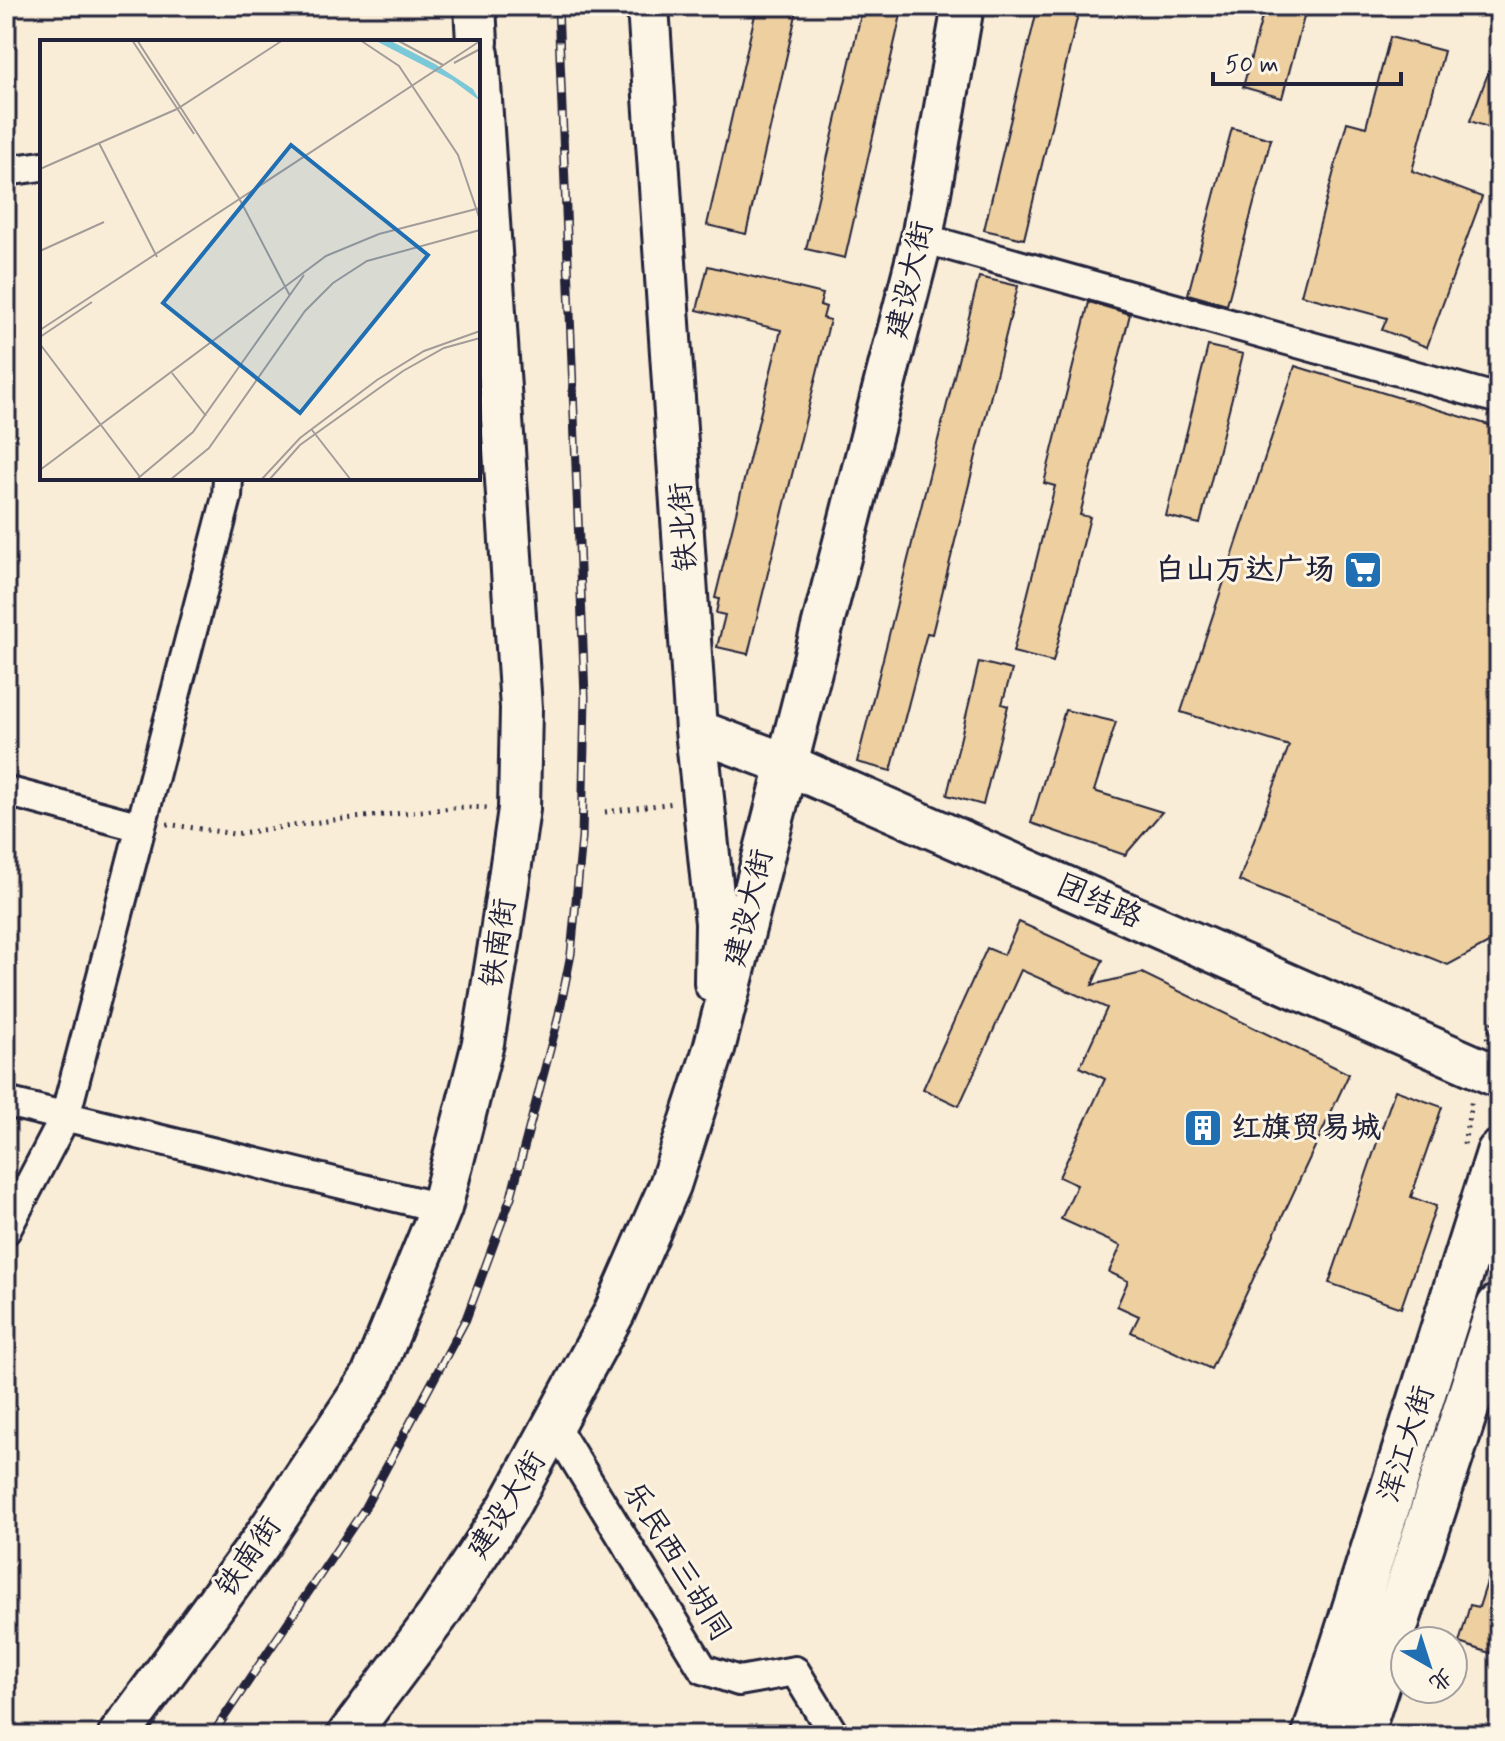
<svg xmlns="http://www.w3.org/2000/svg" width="1505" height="1741" viewBox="0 0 1505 1741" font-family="Mynerve,'LXGW WenKai TC',sans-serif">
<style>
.building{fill:#edcfa0;stroke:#22223b;stroke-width:2}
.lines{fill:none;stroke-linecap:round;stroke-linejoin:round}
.street-tunnel{stroke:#cec4b8;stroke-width:28;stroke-dasharray:28 14;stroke-linecap:butt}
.street-casing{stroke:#22223b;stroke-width:34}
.secondary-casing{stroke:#22223b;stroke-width:46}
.primary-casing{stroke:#22223b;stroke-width:50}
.path{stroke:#22223b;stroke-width:5;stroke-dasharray:2 6;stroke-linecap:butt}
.street{stroke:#fcf5e5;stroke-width:28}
.secondary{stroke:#fcf5e5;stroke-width:40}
.primary{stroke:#fcf5e5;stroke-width:44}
.rail-casing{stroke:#22223b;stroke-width:9}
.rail{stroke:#fcf5e5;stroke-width:6;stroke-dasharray:18;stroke-linecap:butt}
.labels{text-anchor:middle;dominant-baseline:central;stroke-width:6;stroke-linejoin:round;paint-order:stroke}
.street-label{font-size:30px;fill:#22223b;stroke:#fcf5e5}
.poi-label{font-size:30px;font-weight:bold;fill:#22223b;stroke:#fcf5e5;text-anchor:end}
.inset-road{fill:none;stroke:#a39c99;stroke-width:2}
.view{fill:#1f6fb2;fill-opacity:0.15;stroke:#1f6fb2;stroke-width:4}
.inset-edge{fill:none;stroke:#22223b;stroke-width:4}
</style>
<rect width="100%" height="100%" fill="#f9edd7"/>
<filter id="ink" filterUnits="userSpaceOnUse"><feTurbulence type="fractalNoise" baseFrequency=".0125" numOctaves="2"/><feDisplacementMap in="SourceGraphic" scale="16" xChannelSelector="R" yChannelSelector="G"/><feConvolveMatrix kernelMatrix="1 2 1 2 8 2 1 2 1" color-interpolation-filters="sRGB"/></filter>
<g filter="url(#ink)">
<!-- building -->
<path class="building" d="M 757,6 L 798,6 L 746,234 L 707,225 Z
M 863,6 L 903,6 L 845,258 L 806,249 Z
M 1038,6 L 1080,6 L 1024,239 L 984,230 Z
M 1265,6 L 1307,6 L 1282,98 L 1243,87 Z
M 1390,37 L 1444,51 L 1412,171 L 1482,197 L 1427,347 L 1382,330 L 1387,318 L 1301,295 L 1347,122 L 1366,127 Z
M 1497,50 L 1499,50 L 1499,131 L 1470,121 Z
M 1232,128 L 1271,139 L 1227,305 L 1188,294 Z
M 708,266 L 823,294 L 820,305 L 826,307 L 823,318 L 830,320 L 748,654 L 717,647 L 725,615 L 716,613 L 719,599 L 715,598 L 781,330 L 697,310 Z
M 979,277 L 1018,286 L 932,634 L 927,633 L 891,771 L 857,762 Z
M 1089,302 L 1130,314 L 1080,515 L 1090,517 L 1053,662 L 1013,652 L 1055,486 L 1044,483 Z
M 1208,346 L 1243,354 L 1200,524 L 1166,516 Z
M 1295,366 L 1499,428 L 1499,931 L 1496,939 L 1448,965 L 1239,881 L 1289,746 L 1181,712 Z
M 979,662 L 1012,670 L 1002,704 L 1008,706 L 983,805 L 947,795 Z
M 1065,710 L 1116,722 L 1094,791 L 1162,812 L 1125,855 L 1031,823 Z
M 1019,922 L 1103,960 L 1092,985 L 1142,973 L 1349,1074 L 1211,1369 L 1131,1332 L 1139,1316 L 1117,1306 L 1128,1281 L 1109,1272 L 1121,1246 L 1061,1219 L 1077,1185 L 1059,1177 L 1105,1079 L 1080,1067 L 1107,1008 L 1021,970 L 959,1106 L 923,1089 L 987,948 L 1004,955 Z
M 1395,1090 L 1442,1107 L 1411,1197 L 1436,1206 L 1401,1308 L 1329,1283 Z
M 1494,1560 L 1499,1560 L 1496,1655 L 1459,1643 L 1470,1605 L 1479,1607 Z"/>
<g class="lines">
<!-- street-tunnel -->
<path class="street-tunnel" d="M 1468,1333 L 1499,1235"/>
<!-- street casing -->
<g class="street-casing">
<path id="street" d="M 6,171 L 42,166
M 922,238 L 1499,399
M 6,791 L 141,827
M 6,1102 L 441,1208
M 6,1230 L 65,1117 L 227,497 L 228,478
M 555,1427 L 703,1669 L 739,1681 L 795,1671 L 834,1735"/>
</g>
<!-- secondary casing -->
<g class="secondary-casing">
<path id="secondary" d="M 475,6 L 477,42
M 648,6 L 696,730 L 716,923 L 715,983
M 696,730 L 786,764 L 1499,1077
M 119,1735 L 261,1542 L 372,1376 L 441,1208 L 483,1043 L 501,933 L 519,809 L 521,708 L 478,54
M 348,1735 L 438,1615 L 508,1508 L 614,1313 L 670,1185 L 714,1049 L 922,238 L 963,6"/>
</g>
<!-- primary casing -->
<g class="primary-casing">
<path id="primary" d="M 1315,1735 L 1499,1153
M 1360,1735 L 1499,1307"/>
</g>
<!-- path -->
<path class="path" d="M 605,812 L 674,803
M 167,824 L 234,834 L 334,820 L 463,807 L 490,808
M 1487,1039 L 1499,1006
M 1464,1144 L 1472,1099
M 1499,1443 L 1491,1468 L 1499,1471"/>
<!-- street -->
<use href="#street" class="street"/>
<!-- secondary -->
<use href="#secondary" class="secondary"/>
<!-- primary -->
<use href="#primary" class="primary"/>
<!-- rail casing -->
<g class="rail-casing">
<path id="rail" d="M 212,1735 L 363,1511 L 466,1319 L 511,1197 L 558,1019 L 571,954 L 582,838 L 585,697 L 558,6"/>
</g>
<!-- rail -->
<use href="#rail" class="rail"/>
</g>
</g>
<!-- icons -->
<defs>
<g id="supermarket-square" transform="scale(2)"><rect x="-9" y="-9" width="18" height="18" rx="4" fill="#1f6fb2" stroke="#fcf5e5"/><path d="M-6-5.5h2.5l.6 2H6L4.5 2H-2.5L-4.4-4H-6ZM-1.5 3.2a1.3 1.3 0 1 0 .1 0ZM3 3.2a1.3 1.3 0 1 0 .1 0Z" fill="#fff"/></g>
<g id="building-square" transform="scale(2)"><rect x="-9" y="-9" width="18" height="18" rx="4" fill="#1f6fb2" stroke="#fcf5e5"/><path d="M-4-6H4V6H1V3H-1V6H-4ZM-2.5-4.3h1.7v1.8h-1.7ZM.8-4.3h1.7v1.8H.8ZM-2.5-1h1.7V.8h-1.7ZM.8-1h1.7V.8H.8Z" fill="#fff"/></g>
</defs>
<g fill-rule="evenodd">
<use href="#supermarket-square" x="1363" y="570"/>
<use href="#building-square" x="1203" y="1128"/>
</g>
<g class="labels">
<!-- street labels -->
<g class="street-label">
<text transform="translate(910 280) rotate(-77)">建设大街</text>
<text transform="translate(684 527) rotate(-94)">铁北街</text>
<text transform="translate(1099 902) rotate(24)">团结路</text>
<text transform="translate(749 908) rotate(-76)">建设大街</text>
<text transform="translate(499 943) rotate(-81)">铁南街</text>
<text transform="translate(1407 1444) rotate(-72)">浑江大街</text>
<text transform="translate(507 1505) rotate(-58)">建设大街</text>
<text transform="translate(249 1557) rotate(-55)">铁南街</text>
<text transform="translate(677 1562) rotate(59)">乐民西三胡同</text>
</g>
<!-- poi labels -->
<g class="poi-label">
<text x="1335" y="570">白山万达广场</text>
<text x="1231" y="1128" text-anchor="start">红旗贸易城</text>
</g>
</g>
<!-- overview -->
<g transform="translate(40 40)">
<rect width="440" height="440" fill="#f9edd7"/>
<path d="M 334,0 L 349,0 L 395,24 L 433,49 L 440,61 L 412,40 Z" fill="#7bc8d9"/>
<path class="inset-road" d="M 92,0 L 154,94M 97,0 L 199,158 L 250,256M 320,0 L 359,26 L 418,115 L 440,180M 357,0 L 403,25M 414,23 L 440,9M 59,103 L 117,217M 0,129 L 137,69 L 243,0M 0,211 L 64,182M 0,290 L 440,1M 0,297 L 52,262M 0,304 L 100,437M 132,333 L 166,376M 272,390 L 311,440M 0,430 L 286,216 L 339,194 L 440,168M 96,440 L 153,392 L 264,235M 130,440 L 169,408 L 265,271 L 293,243 L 327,221 L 440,190M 221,440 L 260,398 L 337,340 L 384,311 L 440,291M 229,440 L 260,405 L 363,331 L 404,308 L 440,298"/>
<path class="view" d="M 251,105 L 388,215 L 260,373 L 123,263 Z"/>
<rect width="440" height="440" class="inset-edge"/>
</g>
<!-- margin -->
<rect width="1505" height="1741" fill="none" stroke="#fcf5e5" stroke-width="32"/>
<rect x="16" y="16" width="1473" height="1709" fill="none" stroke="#22223b" stroke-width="3" filter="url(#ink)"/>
<!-- north arrow -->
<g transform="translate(1429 1665) rotate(141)"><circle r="38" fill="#fcf5e5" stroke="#a5a1a1" stroke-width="2"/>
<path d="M0-6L14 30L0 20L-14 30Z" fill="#1f6fb2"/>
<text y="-12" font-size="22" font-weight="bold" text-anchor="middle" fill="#22223b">北</text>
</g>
<!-- scale -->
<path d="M1213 72v12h188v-12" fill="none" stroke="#22223b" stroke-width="4"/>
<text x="1225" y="72" font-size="24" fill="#22223b" stroke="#fcf5e5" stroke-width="6" paint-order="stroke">50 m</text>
</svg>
